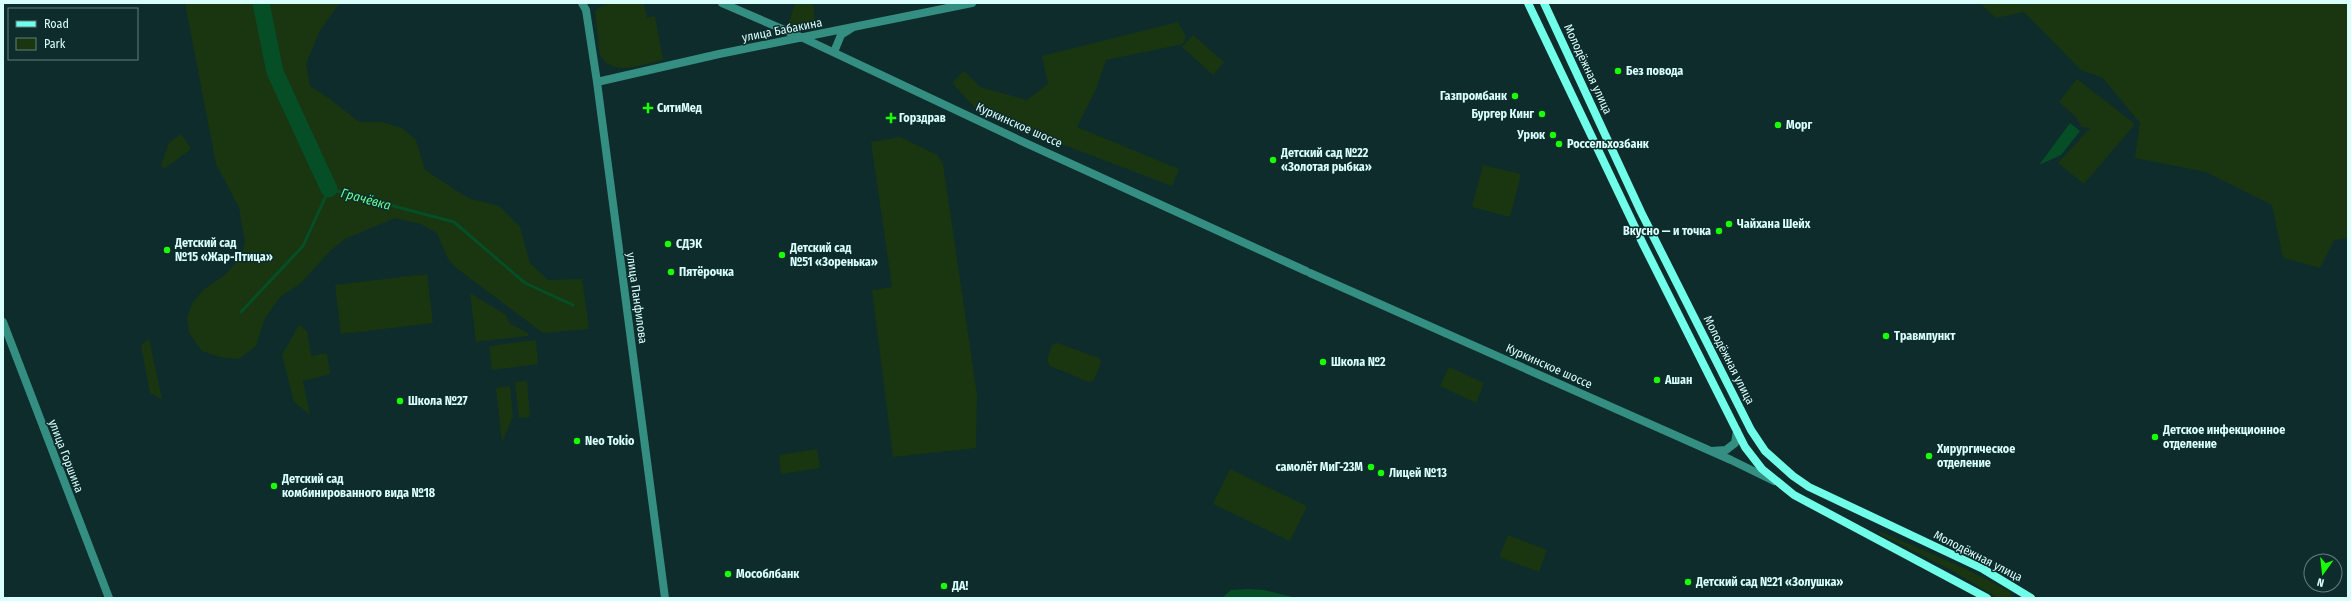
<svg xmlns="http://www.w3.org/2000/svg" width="2351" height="601" viewBox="0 0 2351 601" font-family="'Fira Sans Condensed',sans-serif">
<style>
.green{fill:#193610}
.water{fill:#054e26}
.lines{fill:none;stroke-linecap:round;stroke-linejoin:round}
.stream{stroke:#054e26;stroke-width:3}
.river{stroke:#054e26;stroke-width:17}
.minor{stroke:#348f82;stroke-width:8}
.tertiary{stroke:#348f82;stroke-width:8}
.secondary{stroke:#70ffe9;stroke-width:8}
.poi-dot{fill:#19ff05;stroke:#0e2c2b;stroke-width:1.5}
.labels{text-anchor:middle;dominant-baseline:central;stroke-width:3;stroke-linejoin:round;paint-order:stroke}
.street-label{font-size:12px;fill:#d9fffc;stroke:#0e2c2b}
.poi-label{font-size:12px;font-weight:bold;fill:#d9fffc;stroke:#0e2c2b;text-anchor:start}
.water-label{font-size:13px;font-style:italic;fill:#67ff92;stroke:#0e2c2b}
</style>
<rect width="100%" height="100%" fill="#0e2c2b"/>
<!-- green -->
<path class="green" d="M 185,3 L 340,3 L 320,30 L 306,64 L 310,86 L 330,99 L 359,122 L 382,122 L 402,128 L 416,140 L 425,170 L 468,198 L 499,206 L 520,227 L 530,263 L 548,280 L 582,279 L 589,329 L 543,333 L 455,267 L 448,259 L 437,233 L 421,224 L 395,218 L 345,239 L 330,251 L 300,284 L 281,296 L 265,318 L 256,346 L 239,359 L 219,357 L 202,351 L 189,333 L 187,317 L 192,304 L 203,290 L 225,275 L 241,257 L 245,242 L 239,208 L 216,164 Z
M 612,3 L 644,3 L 647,18 L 655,16 L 663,60 C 643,64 613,78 600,55 L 595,11 L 602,6 Z
M 795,3 L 813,3 L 816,27 C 807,29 796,31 789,23 Z
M 1980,3 L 2348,3 L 2348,238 L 2334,240 L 2320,268 L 2283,258 L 2272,205 L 2206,172 L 2135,158 L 2140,123 L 2103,78 L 2081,70 L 2024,12 L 1996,18 Z
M 1178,22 L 1186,37 L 1183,44 L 1106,60 L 1096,89 L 1077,127 L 1179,169 L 1172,186 L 980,113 L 952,83 L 964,71 L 980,87 L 1027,100 L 1048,84 L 1042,56 Z
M 1193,35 L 1224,62 L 1213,75 L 1182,47 Z
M 2077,79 L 2135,124 L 2084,184 L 2058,163 L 2090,128 L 2082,127 L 2075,116 L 2059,102 Z
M 181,134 L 191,149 L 164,169 L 161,165 L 169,143 Z
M 900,137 L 937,155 L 943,164 L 977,395 L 976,448 L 893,457 L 872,290 L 892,287 L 871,142 Z
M 1483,165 L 1521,174 L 1510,217 L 1472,207 Z
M 427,274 L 433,323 L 341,334 L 335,285 Z
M 470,293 L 506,315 L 509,323 L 528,333 L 528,336 L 476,342 Z
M 299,325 L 307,331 L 311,356 L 327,353 L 330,374 L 303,381 L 310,415 L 294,402 L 282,355 Z
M 149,339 L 162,399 L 150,393 L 141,345 Z
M 536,340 L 538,364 L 492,370 L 489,346 Z
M 1058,343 L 1099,358 L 1101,362 L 1094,380 L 1089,382 L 1050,366 L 1047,360 L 1052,345 Z
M 1449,367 L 1484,383 L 1476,403 L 1440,386 Z
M 527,381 L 530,417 L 519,418 L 515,382 Z
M 510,386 L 513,417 L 502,442 L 496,388 Z
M 817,449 L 820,468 L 781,474 L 779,455 Z
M 1230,469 L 1307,506 L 1290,541 L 1213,504 Z
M 1879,531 L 1964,568 L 2009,591 L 2013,598 L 1998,598 L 1953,571 L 1882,535 L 1879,533 Z
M 1508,535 L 1547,550 L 1539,572 L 1499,557 Z"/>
<!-- water -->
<path class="water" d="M 2070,123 L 2080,131 L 2061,155 L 2039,165 Z
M 1248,589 L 1264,590 L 1297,598 L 1222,598 L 1231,590 Z"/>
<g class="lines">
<!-- stream -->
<path class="stream" d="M 241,312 L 303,246 L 329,189 L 454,222 L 525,283 L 573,305"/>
<!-- river -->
<path class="river" d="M 261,3 L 275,72 L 329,189"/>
<!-- minor -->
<path class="minor" d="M 722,3 L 803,38 L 1017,139 L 1306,271
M 834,52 L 841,35 L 852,28
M 1310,273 L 1731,460 L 1774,481
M 3,322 L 109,598
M 1711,451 L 1726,450 L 1735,443 L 1737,431"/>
<!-- tertiary -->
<path class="tertiary" d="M 582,3 L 586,10 L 597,82 L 665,598
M 597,82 L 719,54 L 972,3"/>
<!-- secondary -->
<path class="secondary" d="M 1528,3 L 1643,244 L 1745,447 L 1762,469 L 1794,495 L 1987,598
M 1544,3 L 1641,212 L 1751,430 L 1765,451 L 1793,476 L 1809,487 L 1983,569 L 2031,598"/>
</g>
<!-- markers -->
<g class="poi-dot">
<circle cx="1618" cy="71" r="4"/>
<circle cx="1515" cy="96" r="4"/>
<path d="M646 102h4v4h4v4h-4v4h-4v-4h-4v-4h4z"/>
<circle cx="1542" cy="114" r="4"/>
<path d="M889 112h4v4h4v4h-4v4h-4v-4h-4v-4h4z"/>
<circle cx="1778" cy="125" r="4"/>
<circle cx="1553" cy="135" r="4"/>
<circle cx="1559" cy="144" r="4"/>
<circle cx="1273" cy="160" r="4"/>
<circle cx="1729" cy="224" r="4"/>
<circle cx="1719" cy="231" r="4"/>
<circle cx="668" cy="244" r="4"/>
<circle cx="167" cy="250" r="4"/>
<circle cx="782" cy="255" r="4"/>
<circle cx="671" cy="272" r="4"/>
<circle cx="1886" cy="336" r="4"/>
<circle cx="1323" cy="362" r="4"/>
<circle cx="1657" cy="380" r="4"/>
<circle cx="400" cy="401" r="4"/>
<circle cx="2155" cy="437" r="4"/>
<circle cx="577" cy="441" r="4"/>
<circle cx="1929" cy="456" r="4"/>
<circle cx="1371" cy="467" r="4"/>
<circle cx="1381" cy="473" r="4"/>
<circle cx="274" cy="486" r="4"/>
<circle cx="728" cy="574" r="4"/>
<circle cx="1688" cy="582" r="4"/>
<circle cx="944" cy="586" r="4"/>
</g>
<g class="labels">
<!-- street labels -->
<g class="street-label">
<text transform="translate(782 30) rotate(-11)">улица Бабакина</text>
<text transform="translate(1588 69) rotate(65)">Молодёжная улица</text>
<text transform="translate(1019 125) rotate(24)">Куркинское шоссе</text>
<text transform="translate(637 298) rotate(82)">улица Панфилова</text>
<text transform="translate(1729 360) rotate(63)">Молодёжная улица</text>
<text transform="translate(1549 366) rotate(24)">Куркинское шоссе</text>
<text transform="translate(66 456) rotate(69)">улица Горшина</text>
<text transform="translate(1978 556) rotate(27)">Молодёжная улица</text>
</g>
<!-- poi labels -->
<g class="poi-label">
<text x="1626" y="71">Без повода</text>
<text x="1507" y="96" text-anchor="end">Газпромбанк</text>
<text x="657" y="108">СитиМед</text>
<text x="1534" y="114" text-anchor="end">Бургер Кинг</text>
<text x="899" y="118">Горздрав</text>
<text x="1786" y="125">Морг</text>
<text x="1545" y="135" text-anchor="end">Урюк</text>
<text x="1567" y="144">Россельхозбанк</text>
<text x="1281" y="153">Детский сад №22<tspan x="1281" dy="14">«Золотая рыбка»</tspan></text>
<text x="1737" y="224">Чайхана Шейх</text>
<text x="1711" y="231" text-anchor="end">Вкусно — и точка</text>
<text x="175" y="243">Детский сад<tspan x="175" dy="14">№15 «Жар-Птица»</tspan></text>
<text x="676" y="244">СДЭК</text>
<text x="790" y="248">Детский сад<tspan x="790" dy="14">№51 «Зоренька»</tspan></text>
<text x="679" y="272">Пятёрочка</text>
<text x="1894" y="336">Травмпункт</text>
<text x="1331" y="362">Школа №2</text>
<text x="1665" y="380">Ашан</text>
<text x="408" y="401">Школа №27</text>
<text x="2163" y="430">Детское инфекционное<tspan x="2163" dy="14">отделение</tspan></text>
<text x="585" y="441">Neo Tokio</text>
<text x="1937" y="449">Хирургическое<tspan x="1937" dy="14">отделение</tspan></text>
<text x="1363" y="467" text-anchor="end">самолёт МиГ-23М</text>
<text x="1389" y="473">Лицей №13</text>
<text x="282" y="479">Детский сад<tspan x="282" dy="14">комбинированного вида №18</tspan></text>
<text x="736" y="574">Мособлбанк</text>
<text x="1696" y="582">Детский сад №21 «Золушка»</text>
<text x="952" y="586">ДА!</text>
</g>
<!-- water labels -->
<g class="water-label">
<text transform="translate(366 199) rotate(15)">Грачёвка</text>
</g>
</g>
<!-- border -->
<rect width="2351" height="601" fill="none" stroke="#d9fffc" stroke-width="8"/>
<!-- legend -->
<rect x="8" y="8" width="130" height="52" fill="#0e2c2b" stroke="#5f807f"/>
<rect x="16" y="21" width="20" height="6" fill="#70ffe9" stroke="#5f807f"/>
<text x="44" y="28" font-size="12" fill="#d9fffc">Road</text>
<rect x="16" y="38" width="20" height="12" fill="#193610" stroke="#5f807f"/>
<text x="44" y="48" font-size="12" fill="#d9fffc">Park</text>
<!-- north arrow -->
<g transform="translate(2323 573) rotate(195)"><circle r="19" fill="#0e2c2b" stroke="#5f807f"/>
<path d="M0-3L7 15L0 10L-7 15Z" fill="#19ff05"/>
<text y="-6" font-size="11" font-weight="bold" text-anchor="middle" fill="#d9fffc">N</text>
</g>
</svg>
